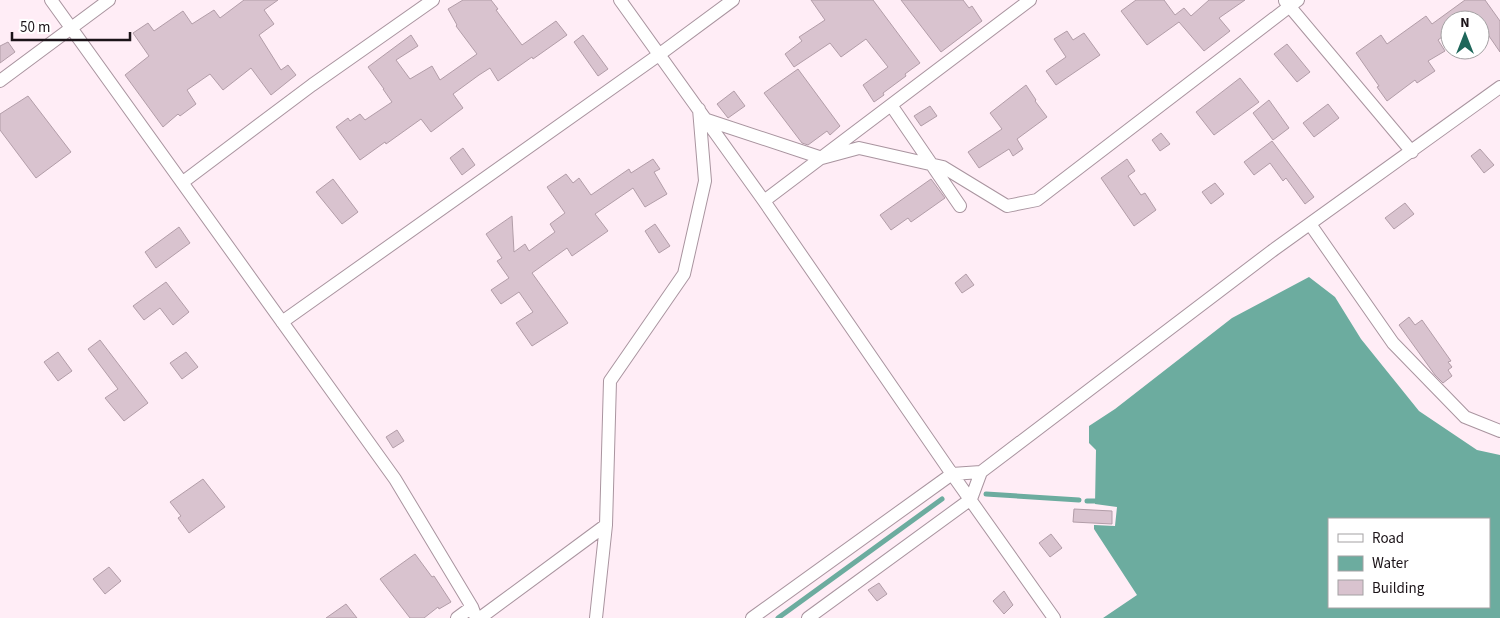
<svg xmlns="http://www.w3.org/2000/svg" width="1500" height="618" viewBox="0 0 1500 618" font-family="'Source Sans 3',sans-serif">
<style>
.water{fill:#6cac9f;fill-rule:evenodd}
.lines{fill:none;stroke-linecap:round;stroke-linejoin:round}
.stream{stroke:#6cac9f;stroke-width:5}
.building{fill:#d9c3cf;stroke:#b29da8}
.street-casing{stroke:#a9949f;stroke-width:14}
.street{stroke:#fff;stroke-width:12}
</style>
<rect width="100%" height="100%" fill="#ffedf6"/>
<!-- water -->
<path class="water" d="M 1309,277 L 1335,297 L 1361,339 L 1419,411 L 1477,450 L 1500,455 L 1500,618 L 1103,618 L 1137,595 L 1094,529 L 1094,525 L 1115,526 L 1117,507 L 1095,504 L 1096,450 L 1089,443 L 1089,426 L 1115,409 L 1232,318 ZM 1329,519 L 1489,519 L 1489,607 L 1329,607 Z"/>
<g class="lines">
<!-- stream -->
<path class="stream" d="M 986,494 L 1079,500
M 1087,501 L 1095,501
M 778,618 L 942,499"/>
</g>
<!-- building -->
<path class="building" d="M 244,0 L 278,0 L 264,10 L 274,24 L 259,35 L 281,70 L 288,65 L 296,75 L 271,95 L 251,68 L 223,90 L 210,74 L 187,90 L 196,104 L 180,116 L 178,114 L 163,127 L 125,75 L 149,56 L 133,33 L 148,23 L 154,31 L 183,11 L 192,24 L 214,10 L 220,18 Z
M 463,0 L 491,0 L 498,9 L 496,10 L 522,45 L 556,21 L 567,35 L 533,59 L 532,57 L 498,81 L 490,68 L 479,75 L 453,94 L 463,108 L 431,132 L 421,119 L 386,144 L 385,142 L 360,160 L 336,127 L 348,118 L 350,121 L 360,114 L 365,120 L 392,102 L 383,89 L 384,89 L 368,67 L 411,35 L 418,46 L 396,60 L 410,79 L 432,66 L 440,80 L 477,54 L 456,26 L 457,25 L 448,9 Z
M 811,0 L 873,0 L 920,63 L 905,74 L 906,76 L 883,93 L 884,95 L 874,102 L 863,85 L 888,67 L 866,39 L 841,57 L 830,43 L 794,67 L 785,54 L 802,41 L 799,37 L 825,20 Z
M 901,0 L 963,0 L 969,8 L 972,6 L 982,21 L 941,52 Z
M 1136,0 L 1164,0 L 1175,15 L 1184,8 L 1191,16 L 1209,0 L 1245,0 L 1219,18 L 1230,31 L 1204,51 L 1179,22 L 1147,45 L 1121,11 Z
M 1465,0 L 1485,0 L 1500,21 L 1500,52 L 1480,23 L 1480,20 L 1450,20 L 1450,31 L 1438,40 L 1445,51 L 1428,61 L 1435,71 L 1417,83 L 1415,80 L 1387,101 L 1377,87 L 1379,86 L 1356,53 L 1381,35 L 1387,44 L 1426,16 L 1432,24 Z
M 1067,31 L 1073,40 L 1084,33 L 1100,55 L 1056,85 L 1046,71 L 1066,57 L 1054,39 Z
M 583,35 L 608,69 L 598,76 L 574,42 Z
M 8,42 L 15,52 L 0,63 L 0,46 Z
M 1287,44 L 1310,72 L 1297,82 L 1274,54 Z
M 798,69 L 840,126 L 830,135 L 827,131 L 808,145 L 802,143 L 764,93 Z
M 1240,78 L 1259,102 L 1214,135 L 1196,112 Z
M 1026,85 L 1036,100 L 1035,101 L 1047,117 L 1017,139 L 1023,149 L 1013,156 L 1009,149 L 979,168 L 968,152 L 1002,129 L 990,113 Z
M 734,91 L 745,106 L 728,118 L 717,104 Z
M 28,96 L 71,152 L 36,178 L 0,130 L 0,114 Z
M 1269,100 L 1289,128 L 1273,140 L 1253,113 Z
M 1328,104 L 1339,118 L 1314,137 L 1303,123 Z
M 930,106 L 937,116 L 921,126 L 914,116 Z
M 1161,133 L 1170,144 L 1160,151 L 1152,140 Z
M 1272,141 L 1314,197 L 1305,204 L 1286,178 L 1283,181 L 1270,163 L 1254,175 L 1244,162 Z
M 463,148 L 475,165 L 462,175 L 450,158 Z
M 1480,149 L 1494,165 L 1484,173 L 1471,156 Z
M 653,159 L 660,169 L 654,172 L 667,194 L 645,207 L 633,188 L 595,214 L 608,231 L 572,256 L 567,248 L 532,273 L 568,323 L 532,346 L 516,323 L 533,312 L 519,292 L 501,304 L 491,290 L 509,278 L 497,261 L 502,258 L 486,234 L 512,216 L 514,252 L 525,244 L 529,251 L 555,232 L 550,224 L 565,213 L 547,187 L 566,174 L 573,183 L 579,178 L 591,195 L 629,169 L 631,173 Z
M 1127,159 L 1135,171 L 1128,176 L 1141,195 L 1145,193 L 1156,210 L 1134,226 L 1101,178 Z
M 333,179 L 358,212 L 342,224 L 316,192 Z
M 931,179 L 945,198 L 911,222 L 908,218 L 891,230 L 880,215 Z
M 1215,183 L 1224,194 L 1211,204 L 1202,192 Z
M 1405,203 L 1414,214 L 1394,229 L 1385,218 Z
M 655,224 L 670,246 L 659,253 L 645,231 Z
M 179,227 L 190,243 L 156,268 L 145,252 Z
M 966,274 L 974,285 L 962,293 L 955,283 Z
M 166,282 L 189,312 L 173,325 L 160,308 L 144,320 L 133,306 Z
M 1409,317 L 1415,325 L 1422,320 L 1451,361 L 1448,362 L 1452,367 L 1448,370 L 1452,376 L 1443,383 L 1435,375 L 1399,325 Z
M 100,340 L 148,403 L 124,421 L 105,398 L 118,389 L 88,349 Z
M 58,352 L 72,371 L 58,381 L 44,362 Z
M 186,352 L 198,367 L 182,379 L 170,363 Z
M 397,430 L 404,441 L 393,448 L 386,437 Z
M 203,479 L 225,507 L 189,533 L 178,518 L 181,516 L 170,502 Z
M 1074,509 L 1112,511 L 1112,524 L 1073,522 Z
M 1051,534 L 1062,548 L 1050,557 L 1039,543 Z
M 415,554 L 432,577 L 434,576 L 451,602 L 439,609 L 438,607 L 424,618 L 410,618 L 380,579 Z
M 109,567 L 121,581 L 105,594 L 93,579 Z
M 879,583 L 887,594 L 877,601 L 868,590 Z
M 1004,591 L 1013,605 L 1004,614 L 993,601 Z
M 346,604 L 357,618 L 326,618 Z"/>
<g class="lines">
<!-- street casing -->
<g class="street-casing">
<path id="street" d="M 51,0 L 395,479 L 472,607 L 476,618
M 620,0 L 764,201 L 952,474 L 1054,618
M 1285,1 L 1412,152
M 0,81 L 109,0
M 891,105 L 960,206
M 707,120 L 822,158 L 859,148 L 943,167 L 1007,206 L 1037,200 L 1298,0
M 183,182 L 312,85 L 433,0
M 764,201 L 1030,0
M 1310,224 L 1393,343 L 1465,417 L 1500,431
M 282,322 L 660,54 L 733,0
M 981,472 L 1272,251 L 1500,87
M 457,618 L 472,607
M 480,618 L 606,525
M 596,618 L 606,525 L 610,381 L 684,274 L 705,181 L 699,109
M 752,618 L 952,474 L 981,472 L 971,499 L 808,618"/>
</g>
<!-- street -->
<use href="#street" class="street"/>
</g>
<!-- legend -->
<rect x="1328" y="518" width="162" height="90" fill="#ffffff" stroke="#a4a1a3"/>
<rect x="1338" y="534" width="25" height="8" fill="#ffffff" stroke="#a4a1a3"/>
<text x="1372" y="543" font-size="15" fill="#1b1318">Road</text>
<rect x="1338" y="556" width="25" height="15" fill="#6cac9f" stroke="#a4a1a3"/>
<text x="1372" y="568" font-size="15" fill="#1b1318">Water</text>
<rect x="1338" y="580" width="25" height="15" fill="#d9c3cf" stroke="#a4a1a3"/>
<text x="1372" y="593" font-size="15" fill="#1b1318">Building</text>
<!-- north arrow -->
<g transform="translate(1465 35)"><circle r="24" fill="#ffffff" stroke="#a4a1a3"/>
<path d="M0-4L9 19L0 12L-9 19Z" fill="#1e665a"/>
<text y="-8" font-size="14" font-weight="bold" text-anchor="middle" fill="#1b1318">N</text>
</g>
<!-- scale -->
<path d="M12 32v8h118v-8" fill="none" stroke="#1b1318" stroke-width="2.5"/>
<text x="20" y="32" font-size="15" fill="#1b1318" stroke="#ffffff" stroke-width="4" paint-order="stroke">50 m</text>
</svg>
